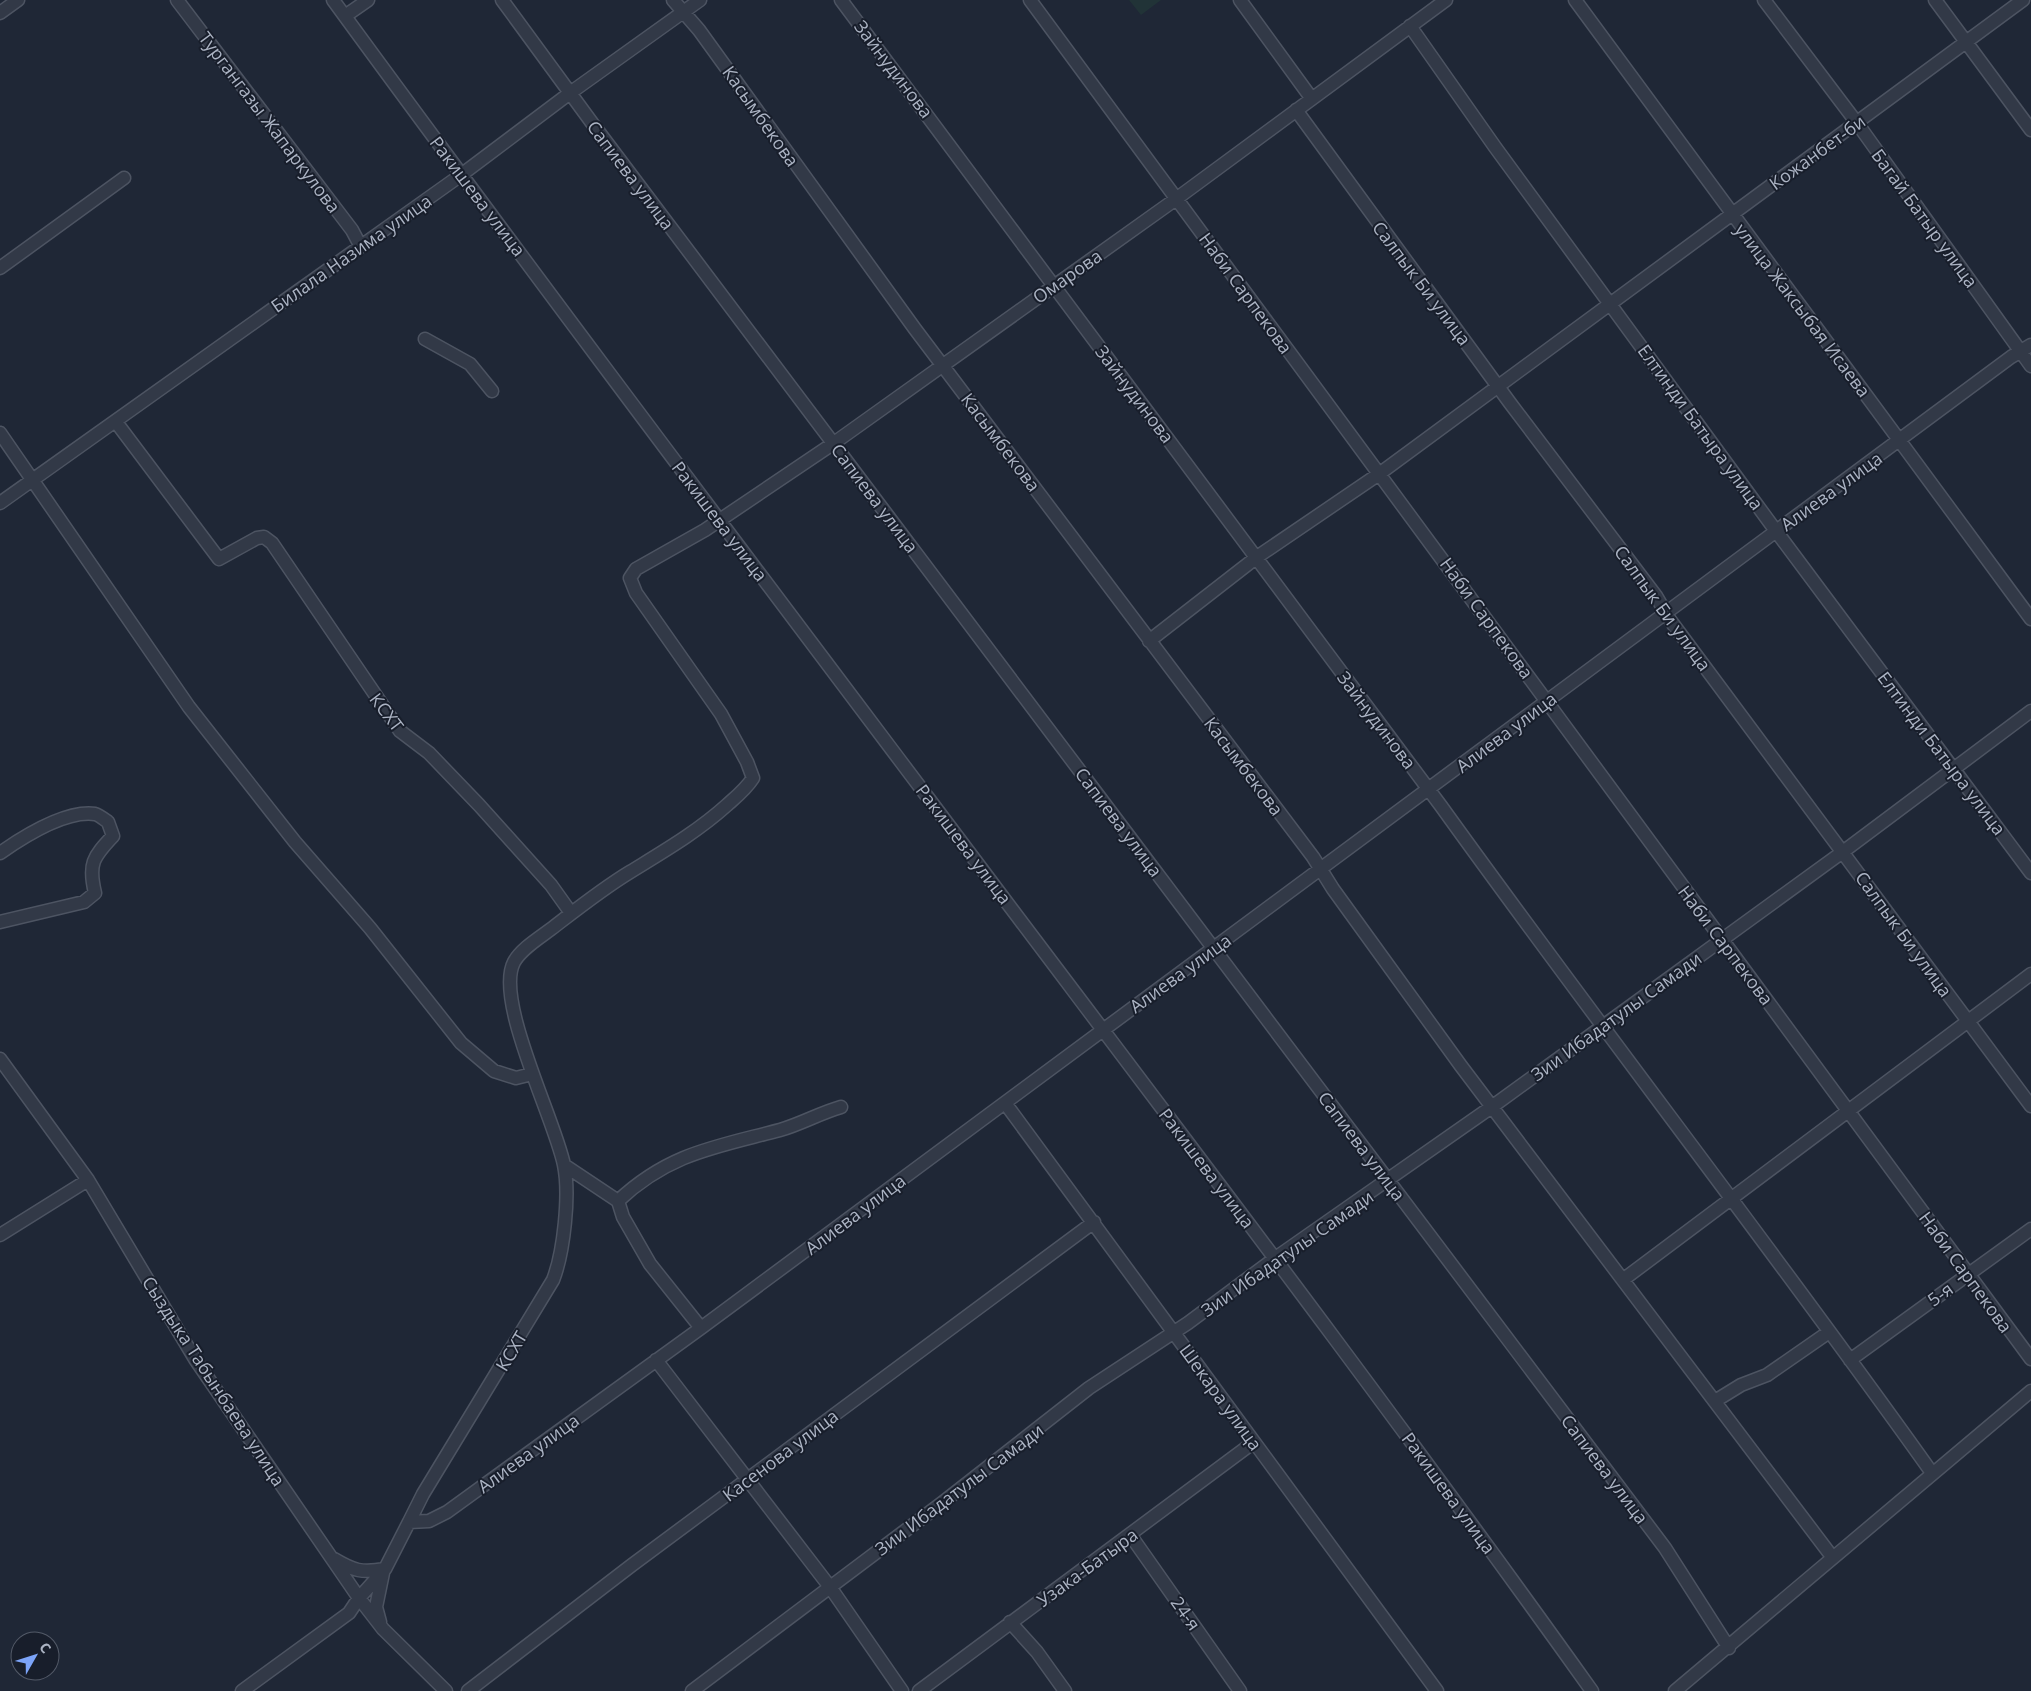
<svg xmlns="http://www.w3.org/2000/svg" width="2031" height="1691" viewBox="0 0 2031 1691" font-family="'Open Sans',sans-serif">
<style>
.green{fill:#213337}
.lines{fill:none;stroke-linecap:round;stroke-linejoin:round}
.minor-casing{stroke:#4d5462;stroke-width:15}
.minor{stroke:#323947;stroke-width:12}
.labels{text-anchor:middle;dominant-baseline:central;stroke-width:4;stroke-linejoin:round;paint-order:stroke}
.street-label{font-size:18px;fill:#acb4c4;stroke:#181e2b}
</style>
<rect width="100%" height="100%" fill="#1f2736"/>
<!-- green -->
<path class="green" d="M 1129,0 L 1161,0 L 1141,15 Z"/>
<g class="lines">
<!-- minor casing -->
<g class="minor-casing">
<path id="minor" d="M 177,0 L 352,230 L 360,245
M 333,0 C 556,305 784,606 1011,908 C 1207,1168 1403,1426 1592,1691
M 502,0 L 595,127 L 1665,1548 L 1729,1648
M 673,0 L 699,30 L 915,329 L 1313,857 L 1333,889 L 1461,1066 L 1833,1558
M 841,0 L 1441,806 C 1602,1030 1772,1248 1932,1473
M 1030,0 L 2031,1359
M 1240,0 L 1312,99
M 1575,0 L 2031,619
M 1764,0 L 1857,123 L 2031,366
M 1935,0 L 2031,130
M 0,13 L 18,0
M 345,16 L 368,0
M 1410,26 L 1495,147 L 1776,531 L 2031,873
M 1296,110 L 1510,403 L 1656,596 L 1670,620 L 2031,1106
M 0,268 L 124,178
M 425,339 L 470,364 L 492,391
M 116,422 L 219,559 L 257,538 L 264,537 L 272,543 L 400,731 L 429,753 L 479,805 L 551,885 L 571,913
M 0,433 L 189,707 L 295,842 L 370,928 L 461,1043 L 494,1071 L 516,1078 L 532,1074
M 0,503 L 461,175 L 570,93 L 700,0
M 1149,641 L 1257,557 L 1379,474 L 2023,0
M 0,853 C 23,837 66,810 95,814 C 99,815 104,819 108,822 L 113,836 C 93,857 88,864 95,893 L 84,902 L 0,922
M 0,1059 L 88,1180 L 195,1359 L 359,1598 L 383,1629 L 446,1691
M 1005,1103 L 1437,1691
M 564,1165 L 618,1201 L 623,1217 L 650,1264 L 701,1328
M 618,1201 C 669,1153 716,1147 780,1130 C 801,1124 820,1113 841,1107
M 0,1235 L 88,1180
M 1624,1279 L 2031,974
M 656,1360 L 830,1587 L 902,1691
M 1850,1360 L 2031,1229
M 1715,1401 L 1741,1385 L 1767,1375 L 1829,1332
M 409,1522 L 423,1494 L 553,1280 C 564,1252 570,1194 564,1165 C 555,1120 494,1000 514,962 C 521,949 539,938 551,929 C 577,909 602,889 630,872 C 664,851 697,832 727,805 C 736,797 746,789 753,778 L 747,762 L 721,714 L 636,593 L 630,578 L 636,569 L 705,530 L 834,443 L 1176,199 L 1446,0
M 1131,1536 L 1240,1691
M 334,1559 C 354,1571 362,1573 385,1569 L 409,1522 L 429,1521 L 447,1512 L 701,1328 L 2011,357 L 2031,345
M 380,1622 L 376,1607 L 383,1573
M 1010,1622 L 1037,1652 L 1065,1691
M 242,1691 L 349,1613 L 359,1598 L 385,1569
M 468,1691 L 632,1565 L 1094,1222
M 692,1691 L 942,1503 L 1089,1388 L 1188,1323 L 1274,1259 L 1493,1106 L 1844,851 L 2031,711
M 919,1691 L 1254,1442
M 1675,1691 L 2031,1391"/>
</g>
<!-- minor -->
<use href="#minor" class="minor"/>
</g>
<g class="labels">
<!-- street labels -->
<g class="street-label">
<text transform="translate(894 69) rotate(53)">Зайнудинова</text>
<text transform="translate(761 116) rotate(55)">Касымбекова</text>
<text transform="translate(270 122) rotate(53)">Тургангазы Жапаркулова</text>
<text transform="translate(1817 152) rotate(-36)">Кожанбет-би</text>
<text transform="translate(631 175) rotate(53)">Сапиева улица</text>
<text transform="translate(478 196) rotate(53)">Ракишева улица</text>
<text transform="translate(1925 218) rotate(54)">Багай Батыр улица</text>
<text transform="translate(351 253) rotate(-35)">Билала Назима улица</text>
<text transform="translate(1067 276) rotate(-35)">Омарова</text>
<text transform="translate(1422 283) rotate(53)">Салпык Би улица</text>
<text transform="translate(1246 293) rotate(54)">Наби Сарпекова</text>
<text transform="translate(1803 310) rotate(53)">улица Жаксыбая Исаева</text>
<text transform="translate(1135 394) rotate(53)">Зайнудинова</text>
<text transform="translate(1701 427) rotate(54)">Елтинди Батыра улица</text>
<text transform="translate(1001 442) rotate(53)">Касымбекова</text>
<text transform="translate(1831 491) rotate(-36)">Алиева улица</text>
<text transform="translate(875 498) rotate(53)">Сапиева улица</text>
<text transform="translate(720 521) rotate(53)">Ракишева улица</text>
<text transform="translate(1663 608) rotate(54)">Салпык Би улица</text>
<text transform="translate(1487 618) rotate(54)">Наби Сарпекова</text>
<text transform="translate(387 712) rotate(53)">КСХТ</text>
<text transform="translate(1377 720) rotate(53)">Зайнудинова</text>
<text transform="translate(1506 732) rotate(-37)">Алиева улица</text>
<text transform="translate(1942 753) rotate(53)">Елтинди Батыра улица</text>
<text transform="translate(1244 766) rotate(53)">Касымбекова</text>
<text transform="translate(1119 822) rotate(53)">Сапиева улица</text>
<text transform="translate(964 844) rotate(53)">Ракишева улица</text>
<text transform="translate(1904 934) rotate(54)">Салпык Би улица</text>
<text transform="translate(1726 945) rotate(53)">Наби Сарпекова</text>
<text transform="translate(1180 973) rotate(-36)">Алиева улица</text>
<text transform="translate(1616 1016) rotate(-36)">Зии Ибадатулы Самади</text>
<text transform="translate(1362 1146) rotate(53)">Сапиева улица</text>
<text transform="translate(1207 1168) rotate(53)">Ракишева улица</text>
<text transform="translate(855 1214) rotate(-37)">Алиева улица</text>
<text transform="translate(1287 1253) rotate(-35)">Зии Ибадатулы Самади</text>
<text transform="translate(1966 1272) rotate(54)">Наби Сарпекова</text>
<text transform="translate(1940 1294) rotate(-36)">5-я</text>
<text transform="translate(511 1351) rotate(-59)">КСХТ</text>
<text transform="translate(214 1381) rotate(57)">Сыздыка Табынбаева улица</text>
<text transform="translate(1221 1397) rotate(54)">Шекара улица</text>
<text transform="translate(528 1453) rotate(-36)">Алиева улица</text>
<text transform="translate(780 1455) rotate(-37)">Касенова улица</text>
<text transform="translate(1605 1469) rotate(53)">Сапиева улица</text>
<text transform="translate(959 1489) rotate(-37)">Зии Ибадатулы Самади</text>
<text transform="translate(1449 1493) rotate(54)">Ракишева улица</text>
<text transform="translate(1087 1567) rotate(-36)">Узака-Батыра</text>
<text transform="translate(1186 1613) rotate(55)">24-я</text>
</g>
</g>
<!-- north arrow -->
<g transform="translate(35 1656) rotate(51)"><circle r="24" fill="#181e2b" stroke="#535a68"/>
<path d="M0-4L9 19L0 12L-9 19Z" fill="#7ca4f9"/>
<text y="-8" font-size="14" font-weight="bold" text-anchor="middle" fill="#acb4c4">С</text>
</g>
</svg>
